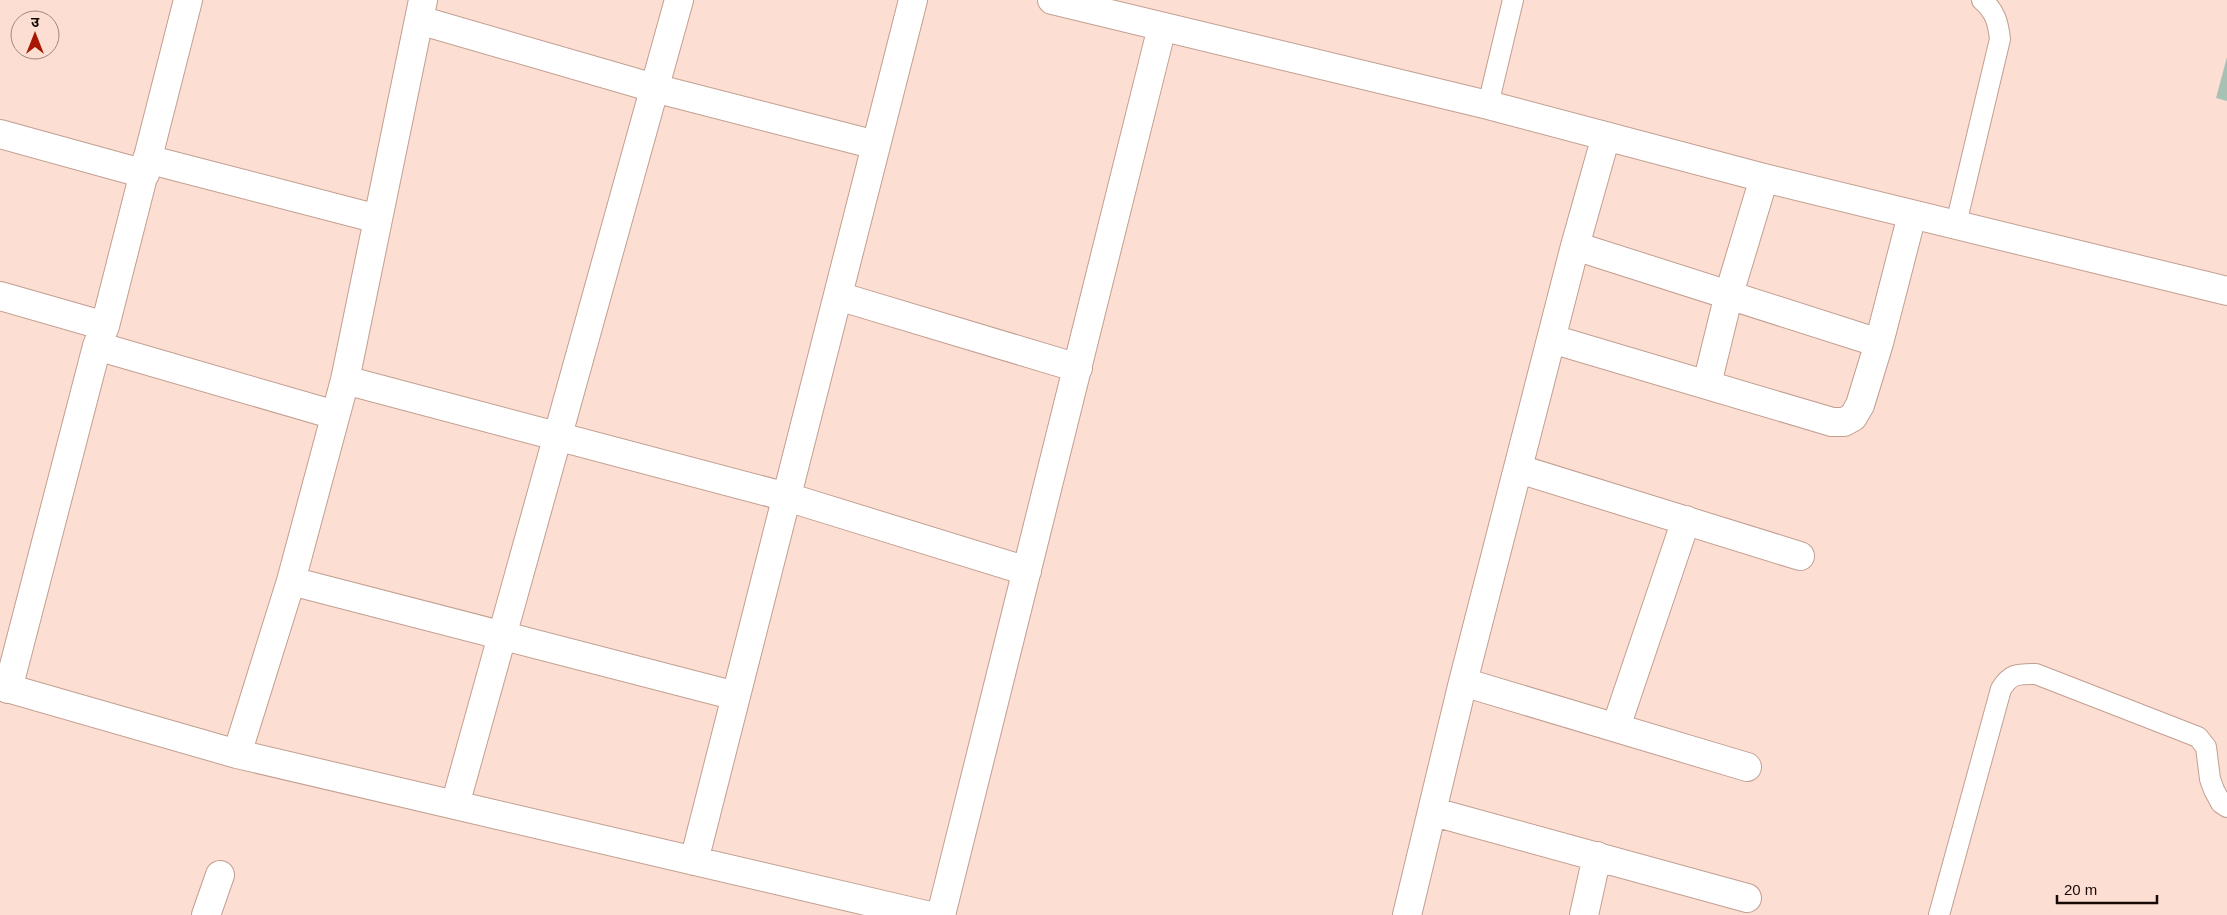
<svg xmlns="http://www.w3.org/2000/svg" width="2227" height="915" viewBox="0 0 2227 915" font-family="Helvetica,'Noto Sans Devanagari',sans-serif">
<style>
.green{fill:#a8c1b5}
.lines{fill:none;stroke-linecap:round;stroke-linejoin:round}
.lane-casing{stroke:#c29f91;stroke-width:22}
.street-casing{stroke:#c29f91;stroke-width:30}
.lane{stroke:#fff;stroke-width:20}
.street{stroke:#fff;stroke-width:28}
</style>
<rect width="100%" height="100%" fill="#fcded2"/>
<!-- green -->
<path class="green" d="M 2227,57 L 2227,101 L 2216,98 Z"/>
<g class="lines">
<!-- lane casing -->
<g class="lane-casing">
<path id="lane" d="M 1488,105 L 1513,0
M 1956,224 L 2000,39 C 1998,22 1995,11 1982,0
M 1939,915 L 2001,689 C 2011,673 2018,674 2036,674 L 2198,737 L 2206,747 L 2210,779 L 2214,790 L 2221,803 L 2227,807"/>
</g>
<!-- street casing -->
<g class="street-casing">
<path id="street" d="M 1052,0 L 1488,105 L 1764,178 L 2227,291
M 419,20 L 654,88 L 876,145
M 0,134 L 145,174
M 147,159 L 378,219
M 1575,246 L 1879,343
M 0,296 L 105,326
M 838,296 L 1078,368
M 1552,339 L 1832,422 L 1844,422 L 1853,417 L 1860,405 L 1879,343 L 1912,215
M 97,346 L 335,415
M 345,380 L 787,497 L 1027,571
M 1707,384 L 1729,294 L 1764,178
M 1519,469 L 1800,556
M 291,581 L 736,696
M 1463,682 L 1747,767
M 0,686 L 237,754 L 926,915
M 8,689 L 97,346 L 105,326 L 188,0
M 1616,727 L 1686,520
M 237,754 L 291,581 L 345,380 L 423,0
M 455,805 L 679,0
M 1434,812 L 1747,898
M 694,861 L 913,0
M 206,915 L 220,875
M 941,915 L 1162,27
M 1407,915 L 1463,682 L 1575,246 L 1606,136
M 1584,915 L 1597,856"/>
</g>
<!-- lane -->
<use href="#lane" class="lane"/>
<!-- street -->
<use href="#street" class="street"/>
</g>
<!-- north arrow -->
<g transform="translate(35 35)"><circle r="24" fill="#fcded2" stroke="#a08980"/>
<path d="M0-4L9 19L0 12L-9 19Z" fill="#a81702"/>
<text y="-8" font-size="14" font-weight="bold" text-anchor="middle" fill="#160a06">उ</text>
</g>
<!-- scale -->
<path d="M2057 895v8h100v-8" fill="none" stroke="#160a06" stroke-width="2.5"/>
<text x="2064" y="895" font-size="15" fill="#160a06" stroke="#fcded2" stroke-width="4" paint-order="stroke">20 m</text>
</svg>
